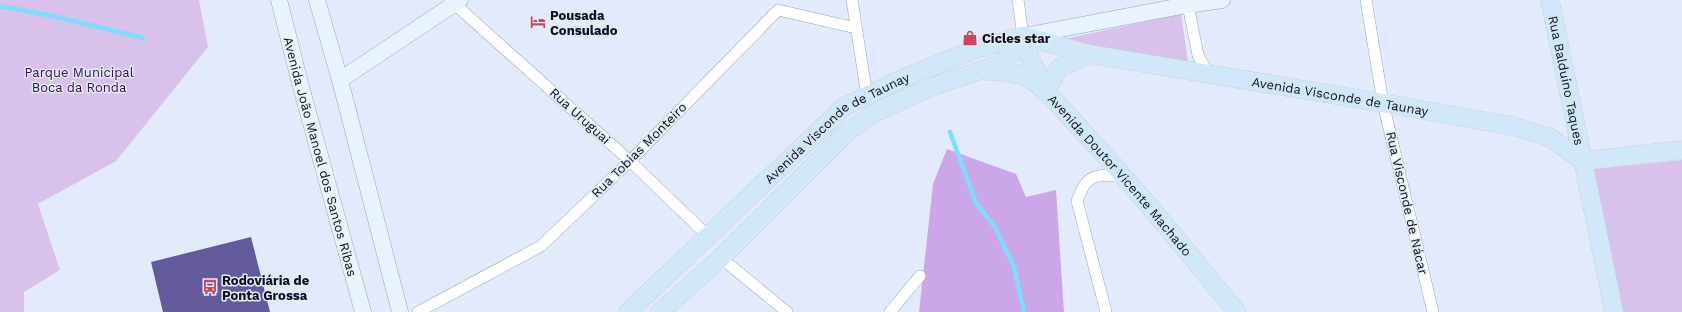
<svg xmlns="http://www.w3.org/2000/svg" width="1682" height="312" viewBox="0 0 1682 312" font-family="'Work Sans',sans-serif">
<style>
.green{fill:#d8c2ec}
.forest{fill:#cba7e9}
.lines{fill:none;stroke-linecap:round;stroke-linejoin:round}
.stream{stroke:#7eddfc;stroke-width:4.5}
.building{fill:#625a9a}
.minor-casing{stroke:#9ba5b9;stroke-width:12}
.secondary-casing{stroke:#9ba5b9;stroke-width:17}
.primary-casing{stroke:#cfcfd1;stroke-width:19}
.minor{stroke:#fff;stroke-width:11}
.secondary{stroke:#e8f3fd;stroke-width:16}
.primary{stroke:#d1e8fa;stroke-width:18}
.labels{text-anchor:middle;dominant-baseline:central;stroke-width:3;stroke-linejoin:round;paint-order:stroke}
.poi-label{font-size:13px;font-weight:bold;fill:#0e1119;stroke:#e2eafb;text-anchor:start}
.park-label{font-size:13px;fill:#3d0b59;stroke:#e2eafb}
.street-label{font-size:13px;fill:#0e1119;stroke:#e2eafb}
</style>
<rect width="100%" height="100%" fill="#e2eafb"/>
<!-- green -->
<path class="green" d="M 0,0 L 199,0 L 208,47 L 116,161 L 38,204 L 60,270 L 24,292 L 24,312 L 0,312 Z
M 1181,14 L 1188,62 L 1060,40 Z
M 1682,160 L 1682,312 L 1622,312 L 1593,169 Z"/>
<!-- forest -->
<path class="forest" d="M 947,149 L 1016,174 L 1026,197 L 1056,190 L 1064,312 L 919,312 L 933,184 Z"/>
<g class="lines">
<!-- stream -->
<path class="stream" d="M 0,6 L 53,16 L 143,38
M 950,132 L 976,203 L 995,227 L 1014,267 L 1024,312"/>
</g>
<!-- building -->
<path class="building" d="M 251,237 L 270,312 L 163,312 L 151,262 Z"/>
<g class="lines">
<!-- minor casing -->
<g class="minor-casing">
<path id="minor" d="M 450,0 L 630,161 L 708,236
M 852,0 L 867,96
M 1018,0 L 1023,36
M 1187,0 L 1198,55 L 1208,73
M 1366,0 L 1383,103 L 1433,312
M 721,258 L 787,312
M 418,312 L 541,246 L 630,161 L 778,10 L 856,28
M 890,312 L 920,276
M 1106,312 L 1077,201 C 1079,196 1082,189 1085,184 C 1095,172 1111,175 1124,177"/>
</g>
<!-- secondary casing -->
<g class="secondary-casing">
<g id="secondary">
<path id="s1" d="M 279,0 L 300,83 L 363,312"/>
<path d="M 317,0 L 340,80 L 400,312"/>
<path d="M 1024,36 L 1187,5 L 1222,0"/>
<path d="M 340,80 L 460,0"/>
</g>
</g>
<!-- primary casing -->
<g class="primary-casing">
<g id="primary">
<path id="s2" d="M 1550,0 L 1614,312"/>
<path d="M 1023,36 L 1030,58 L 1045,89"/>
<path id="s3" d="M 987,71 C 1002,71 1018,72 1031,80 C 1052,94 1068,116 1085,134 C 1139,191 1187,252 1237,312"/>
<path d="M 1046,92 L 1059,68 L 1089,54"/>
<path d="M 1583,161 L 1682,150"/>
<path id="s4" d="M 628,312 L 844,107 L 899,80 L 973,50 L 1023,36 L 1089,54 L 1383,103 L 1512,126 L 1549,137 L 1583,161"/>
<path d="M 660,312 L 721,258 L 847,132 L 876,112 L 928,88 L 1000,64 L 1014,52 L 1023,36"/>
</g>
</g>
<!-- minor -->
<use href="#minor" class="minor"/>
<!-- secondary -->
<use href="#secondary" class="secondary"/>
<!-- primary -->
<use href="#primary" class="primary"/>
</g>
<!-- icons -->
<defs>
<g id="hotel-bare" transform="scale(1.2)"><path d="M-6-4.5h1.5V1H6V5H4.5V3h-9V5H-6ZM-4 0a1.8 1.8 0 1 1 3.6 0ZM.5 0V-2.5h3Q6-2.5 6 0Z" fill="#d3435b" stroke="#e2eafb" stroke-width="2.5" paint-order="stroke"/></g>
<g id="shop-bare" transform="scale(1.2)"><path d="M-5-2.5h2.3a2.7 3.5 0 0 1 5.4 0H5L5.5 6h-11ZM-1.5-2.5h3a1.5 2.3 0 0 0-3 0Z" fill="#d3435b" stroke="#e2eafb" stroke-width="2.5" paint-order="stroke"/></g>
<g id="bus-bare" transform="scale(1.2)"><path d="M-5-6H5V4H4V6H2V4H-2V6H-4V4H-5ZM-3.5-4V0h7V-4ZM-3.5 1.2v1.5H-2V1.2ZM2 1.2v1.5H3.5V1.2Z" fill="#d3435b" stroke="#e2eafb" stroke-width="2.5" paint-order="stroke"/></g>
</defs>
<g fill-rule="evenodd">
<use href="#hotel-bare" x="538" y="22"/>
<use href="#shop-bare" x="970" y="38"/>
<use href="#bus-bare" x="210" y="287"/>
</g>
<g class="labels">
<!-- poi labels -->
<g class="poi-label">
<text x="550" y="15">Pousada<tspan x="550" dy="15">Consulado</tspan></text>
<text x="982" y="38">Cicles star</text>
<text x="222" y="280">Rodoviária de<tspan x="222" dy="15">Ponta Grossa</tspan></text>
</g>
<!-- park labels -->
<g class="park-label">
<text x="79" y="72">Parque Municipal<tspan x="79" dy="15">Boca da Ronda</tspan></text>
</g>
<!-- street labels -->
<g class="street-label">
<text stroke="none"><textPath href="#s2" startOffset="82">Rua Balduíno Taques</textPath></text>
<text stroke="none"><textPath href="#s4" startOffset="814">Avenida Visconde de Taunay</textPath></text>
<text transform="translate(580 116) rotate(42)">Rua Uruguai</text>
<text stroke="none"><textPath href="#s4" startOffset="280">Avenida Visconde de Taunay</textPath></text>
<text transform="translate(639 150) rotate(-45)">Rua Tobias Monteiro</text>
<text stroke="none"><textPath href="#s1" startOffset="162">Avenida João Manoel dos Santos Ribas</textPath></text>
<text stroke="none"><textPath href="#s3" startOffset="176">Avenida Doutor Vicente Machado</textPath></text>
<text transform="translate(1407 203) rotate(77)">Rua Visconde de Nácar</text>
</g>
</g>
</svg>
